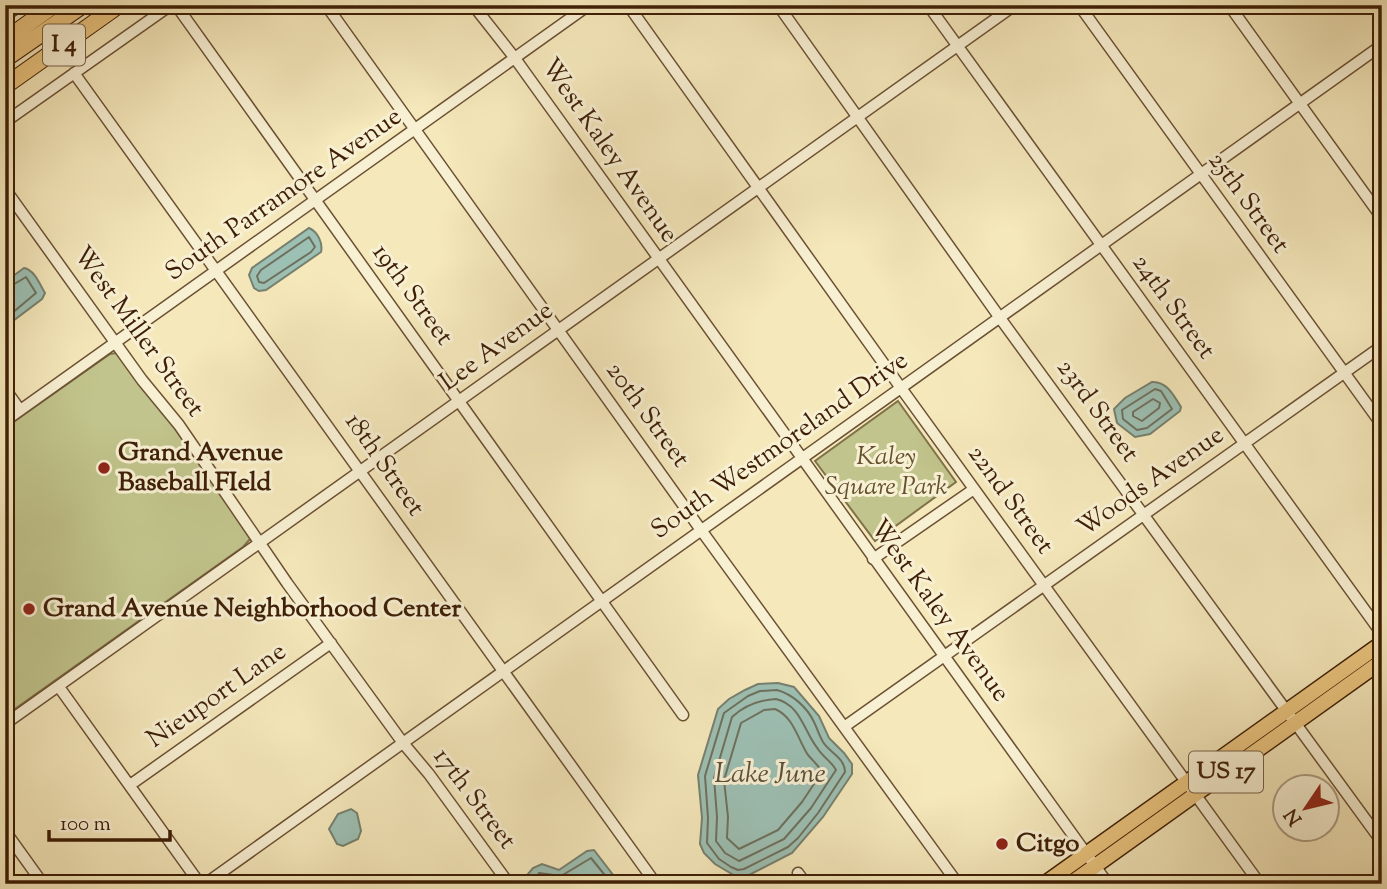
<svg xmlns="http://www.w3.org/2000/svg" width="1387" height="889" viewBox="0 0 1387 889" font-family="'Sorts Mill Goudy',serif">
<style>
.green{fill:#c1c48c;stroke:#807249;stroke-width:2}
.water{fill:#9dc0b4;stroke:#77806e;stroke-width:2}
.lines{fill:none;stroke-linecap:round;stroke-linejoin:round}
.shore{stroke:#6e705d;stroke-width:2}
.minor-casing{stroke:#6c5133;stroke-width:13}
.major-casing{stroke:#3e1f06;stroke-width:17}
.highway-casing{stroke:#3e1f06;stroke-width:18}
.minor{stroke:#f8f0d3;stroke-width:10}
.major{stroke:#eac47e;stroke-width:14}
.highway{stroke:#eac47e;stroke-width:16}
.poi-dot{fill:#8f2418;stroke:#f8f0d3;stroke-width:2.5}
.labels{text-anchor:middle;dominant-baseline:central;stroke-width:6;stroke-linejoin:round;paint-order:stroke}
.shield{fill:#f8f0d3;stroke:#765e44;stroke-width:2}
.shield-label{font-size:24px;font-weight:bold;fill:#3e1f06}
.street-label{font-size:26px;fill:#3e1f06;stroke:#f8f0d3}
.poi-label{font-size:26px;font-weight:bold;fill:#3e1f06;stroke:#f8f0d3;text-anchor:start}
.park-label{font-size:26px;font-style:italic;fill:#65512e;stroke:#f8f0d3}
.water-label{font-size:28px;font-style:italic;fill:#5a4f3a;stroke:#f8f0d3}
</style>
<rect width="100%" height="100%" fill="#f5e8bb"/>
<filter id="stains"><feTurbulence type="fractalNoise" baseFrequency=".00286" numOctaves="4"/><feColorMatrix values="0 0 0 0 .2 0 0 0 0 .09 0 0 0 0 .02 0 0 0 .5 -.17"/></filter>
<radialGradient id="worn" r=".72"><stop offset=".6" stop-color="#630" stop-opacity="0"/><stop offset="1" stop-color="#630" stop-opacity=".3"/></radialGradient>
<!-- green -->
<path class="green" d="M 116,353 L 175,428 L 251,538 L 243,547 L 5,716 L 5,428 L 110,354 Z
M 898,401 L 956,482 L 875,541 L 815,461 Z"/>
<!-- water -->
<path class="water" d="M 309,228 C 318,232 323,243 321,252 L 266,290 L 259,291 L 254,288 L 249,275 L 252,268 Z
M 24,268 C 35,270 40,285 45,293 L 42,299 L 5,327 L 5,282 Z
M 1152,382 C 1167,381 1174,396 1181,407 L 1180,411 L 1150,434 L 1135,437 L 1117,423 L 1114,409 L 1125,398 Z
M 778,683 L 794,687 L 819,716 L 829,738 L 844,753 L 852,764 L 852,774 L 823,817 L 792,853 L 747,876 L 737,877 L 715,864 L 704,853 L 700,844 L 702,818 L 698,775 L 718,709 L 729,699 L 745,690 L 758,684 Z
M 351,809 L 357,813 L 361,831 L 358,839 L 343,846 L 337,844 L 329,829 L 338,814 Z
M 594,850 L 620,884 L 531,882 L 528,874 L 533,868 L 542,864 L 559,870 L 587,851 Z"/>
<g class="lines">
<!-- shore -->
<path class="shore" d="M 309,237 L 315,247 L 311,252 L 264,283 L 259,282 L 257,276 L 261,270 Z
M 5,287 L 11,286 L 26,277 L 36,293 L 5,319
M 1155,389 L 1161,391 L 1172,409 L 1147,428 L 1137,430 L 1123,419 L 1122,410 Z
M 1153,399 L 1160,403 L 1159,408 L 1142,421 L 1133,416 L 1133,412 Z
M 777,690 C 792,694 807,707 814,722 C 817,728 819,735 823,742 C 830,753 845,758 845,772 L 818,813 L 798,838 L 788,847 L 744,869 L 738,870 L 731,867 L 719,859 L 707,843 L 708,818 L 705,776 L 724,713 L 748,696 L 760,691 Z
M 776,699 C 801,705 804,732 818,749 C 823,757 832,762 836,770 L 811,808 L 784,839 L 739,861 L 725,853 L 716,841 L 717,817 L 714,778 L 732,717 C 745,705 759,700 776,699 Z
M 775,709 C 794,717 798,740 808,755 C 813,761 819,766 822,772 L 802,802 L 778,830 L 739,849 L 727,838 L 728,817 L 724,780 L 741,723 L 764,710 Z
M 538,884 L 537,876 L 539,873 L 561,876 L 591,858 L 612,884"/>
<!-- minor casing -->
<g class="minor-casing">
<path id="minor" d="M 176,5 L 683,715
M 326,5 L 701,530 L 958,884
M 473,5 L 514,57 L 1108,884
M 628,5 L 901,388 L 1260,884
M 778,5 L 1000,318 L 1382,842
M 928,5 L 1382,634
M 1079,5 L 1382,425
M 1229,5 L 1382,218
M 74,73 L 656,884
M 5,122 L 171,5
M 5,189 L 142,380 L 179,425 L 287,583 L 403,743 L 429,774 L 509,884
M 5,389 L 20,410
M 5,421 L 589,5
M 873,559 L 974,489
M 59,687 L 200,884
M 5,724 L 1015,5
M 844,727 L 1382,346
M 130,785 L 331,643
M 5,831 L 43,884
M 798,873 L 806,884
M 205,884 L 1382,45"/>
</g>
<!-- major casing -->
<g class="major-casing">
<path id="major" d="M 1378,5 L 1382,11
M 1044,884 L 1382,643
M 1070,884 L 1382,661"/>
</g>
<!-- highway casing -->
<g class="highway-casing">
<path id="highway" d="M 5,13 L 16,5
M 5,40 L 54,5
M 5,59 L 83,5
M 5,86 L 119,5"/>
</g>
<!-- minor -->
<use href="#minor" class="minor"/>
<!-- major -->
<use href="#major" class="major"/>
<!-- highway -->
<use href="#highway" class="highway"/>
</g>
<!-- markers -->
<g class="poi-dot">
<circle cx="104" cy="468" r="7"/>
<circle cx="29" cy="609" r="7"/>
<circle cx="1002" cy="844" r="7"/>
</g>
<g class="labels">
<!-- shield labels -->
<g class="shield">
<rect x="43" y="24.5" width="42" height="41" rx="5"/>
<rect x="1189" y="751.5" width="74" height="41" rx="5"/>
</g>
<g class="shield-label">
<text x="64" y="45">I 4</text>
<text x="1226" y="772">US 17</text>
</g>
<!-- street labels -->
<g class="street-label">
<text transform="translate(609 151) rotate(55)">West Kaley Avenue</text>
<text transform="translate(284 195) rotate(-35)">South Parramore Avenue</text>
<text transform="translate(1248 203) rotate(54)">25th Street</text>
<text transform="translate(412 295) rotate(54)">19th Street</text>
<text transform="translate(1173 307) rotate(54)">24th Street</text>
<text transform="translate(138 332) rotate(54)">West Miller Street</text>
<text transform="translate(497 347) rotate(-36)">Lee Avenue</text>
<text transform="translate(1097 411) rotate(54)">23rd Street</text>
<text transform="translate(647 415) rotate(54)">20th Street</text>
<text transform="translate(780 446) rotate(-35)">South Westmoreland Drive</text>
<text transform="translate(384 465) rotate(55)">18th Street</text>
<text transform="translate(1151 482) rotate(-35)">Woods Avenue</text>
<text transform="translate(1010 500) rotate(54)">22nd Street</text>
<text transform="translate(939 611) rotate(54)">West Kaley Avenue</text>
<text transform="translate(217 696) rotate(-35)">Nieuport Lane</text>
<text transform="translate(474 799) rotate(53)">17th Street</text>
</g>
<!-- poi labels -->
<g class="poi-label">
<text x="118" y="453">Grand Avenue<tspan x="118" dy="30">Baseball FIeld</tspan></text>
<text x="43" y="609">Grand Avenue Neighborhood Center</text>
<text x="1016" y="844">Citgo</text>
</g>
<!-- park labels -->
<g class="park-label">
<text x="886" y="457">Kaley<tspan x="886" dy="30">Square Park</tspan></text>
</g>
<!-- water labels -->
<g class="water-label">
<text x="770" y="775">Lake June</text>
</g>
</g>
<!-- margin -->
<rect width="1387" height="889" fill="none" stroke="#f5e8bb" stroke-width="28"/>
<rect x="7" y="7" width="1373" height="875" fill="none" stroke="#3e1f06" stroke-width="3.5"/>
<rect x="14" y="14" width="1359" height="861" fill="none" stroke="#3e1f06" stroke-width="2"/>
<!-- north arrow -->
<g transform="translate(1306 808) rotate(235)"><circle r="33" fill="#f8f0d3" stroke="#ae9c81" stroke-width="2"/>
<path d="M0-5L12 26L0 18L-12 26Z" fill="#8f2418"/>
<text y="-10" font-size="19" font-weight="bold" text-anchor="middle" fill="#3e1f06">N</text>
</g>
<!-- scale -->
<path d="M49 830v10h121v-10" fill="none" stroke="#3e1f06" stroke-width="3.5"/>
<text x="60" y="830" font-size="21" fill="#3e1f06" stroke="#f8f0d3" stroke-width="5" paint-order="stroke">100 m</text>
<rect width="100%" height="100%" filter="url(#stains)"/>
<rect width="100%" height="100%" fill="url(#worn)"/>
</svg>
